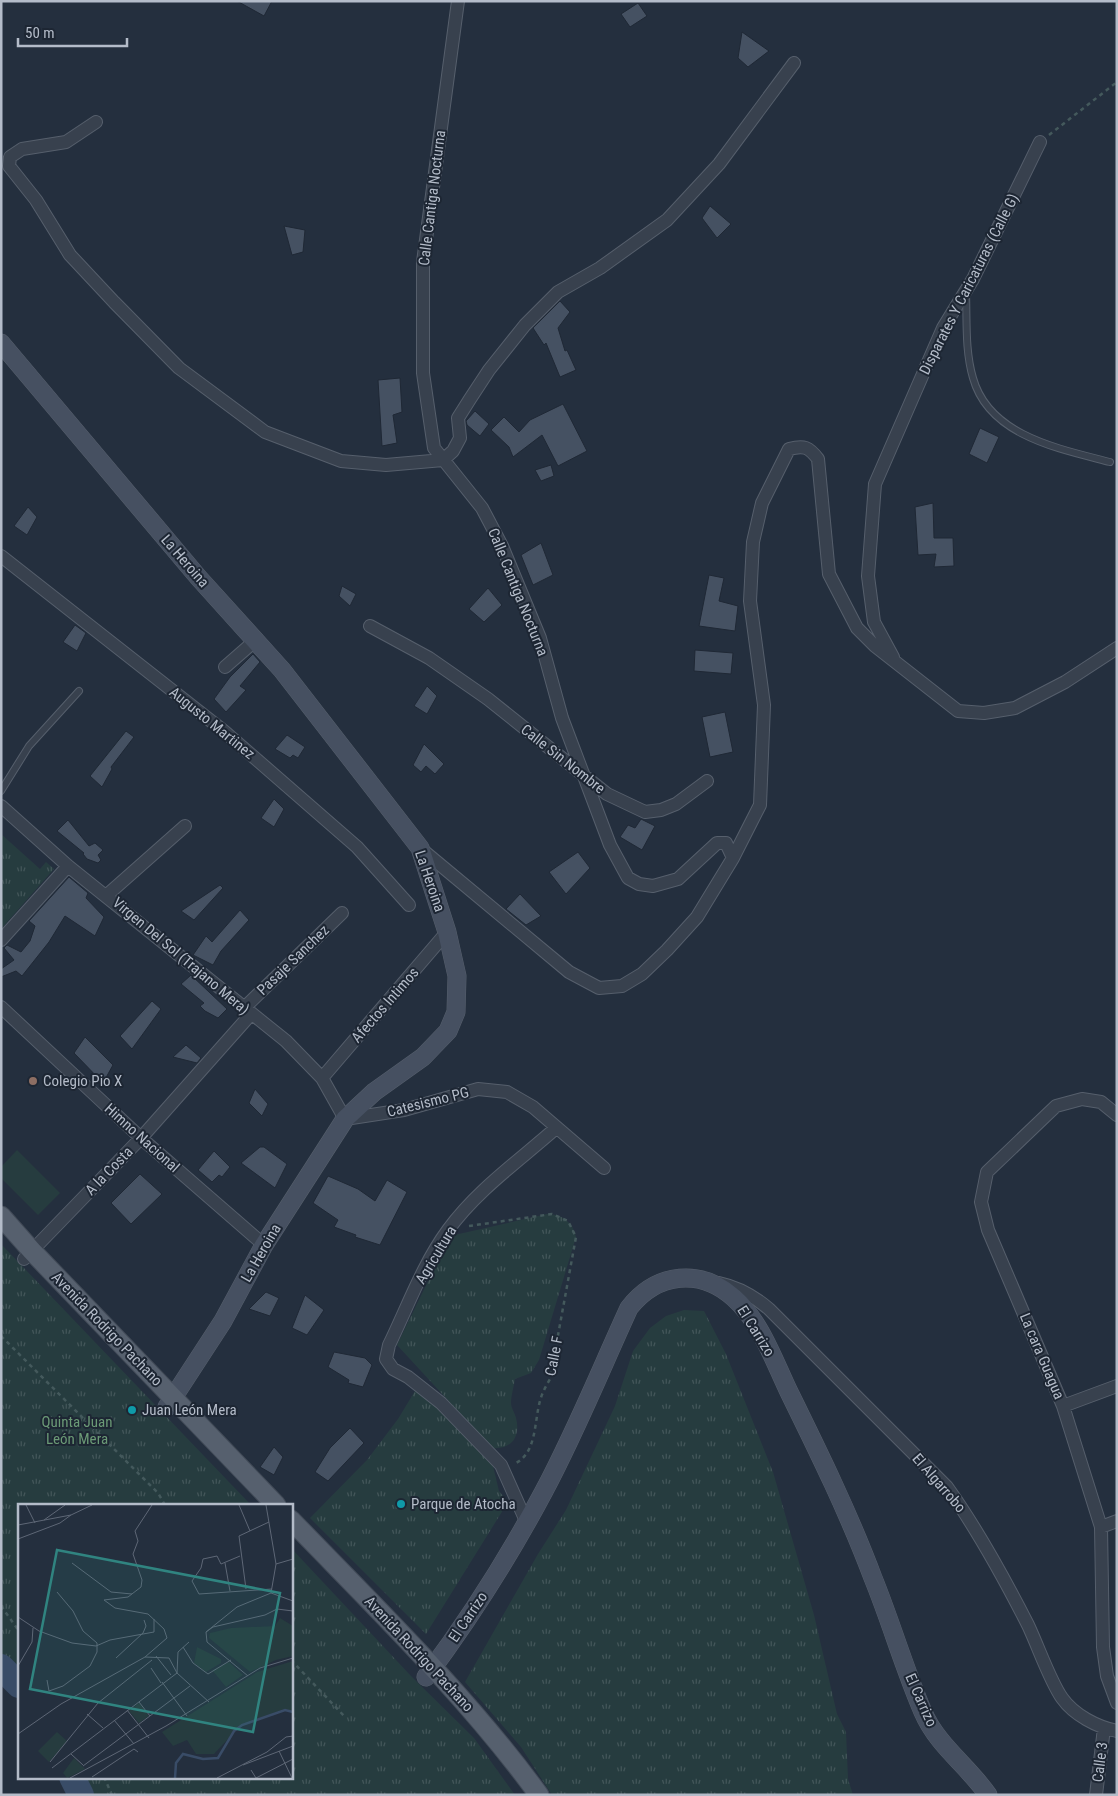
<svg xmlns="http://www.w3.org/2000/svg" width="1118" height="1796" viewBox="0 0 1118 1796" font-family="'Roboto Condensed',sans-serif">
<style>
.park{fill:url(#park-tufts)}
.pitch{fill:#263c3f}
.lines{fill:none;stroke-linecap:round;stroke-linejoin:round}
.river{stroke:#394c67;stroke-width:26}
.building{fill:#455162;stroke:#1f2835}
.lane-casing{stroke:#565f6c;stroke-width:8}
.street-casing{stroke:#565f6c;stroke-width:14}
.secondary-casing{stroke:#565f6c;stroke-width:19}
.primary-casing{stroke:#414a57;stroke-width:21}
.path{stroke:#44595c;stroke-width:2.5;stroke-dasharray:4 4;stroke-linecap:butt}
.lane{stroke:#38414e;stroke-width:6}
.street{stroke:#38414e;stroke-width:12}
.secondary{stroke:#465061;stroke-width:18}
.primary{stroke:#56606e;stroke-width:19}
.education-dot{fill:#8d6e63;stroke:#1d2633;stroke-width:2}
.culture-dot{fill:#0f9aa8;stroke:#1d2633;stroke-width:2}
.labels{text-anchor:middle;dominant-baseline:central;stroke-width:4;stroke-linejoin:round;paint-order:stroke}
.street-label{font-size:15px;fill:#b4bcc9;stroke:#1d2633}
.poi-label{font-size:15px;fill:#b4bcc9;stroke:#1d2633;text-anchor:start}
.park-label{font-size:15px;fill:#6b9a76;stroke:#1d2633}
.inset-river{fill:none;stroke:#394c67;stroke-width:2.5}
.inset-road{fill:none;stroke:#5e6776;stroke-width:1}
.view{fill:#308480;fill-opacity:0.15;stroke:#308480;stroke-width:2.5}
.inset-edge{fill:none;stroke:#b4bcc9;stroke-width:2.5}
</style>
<defs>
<pattern id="park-tufts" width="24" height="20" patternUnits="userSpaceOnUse" patternTransform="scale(1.25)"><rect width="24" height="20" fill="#263c3f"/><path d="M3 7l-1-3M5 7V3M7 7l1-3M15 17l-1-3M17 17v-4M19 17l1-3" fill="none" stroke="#435659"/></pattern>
</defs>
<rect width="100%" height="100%" fill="#242f3e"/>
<!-- park -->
<path class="park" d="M 1,834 L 40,869 L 46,862 L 54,869 L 1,929 Z
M 547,1214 C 562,1214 573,1222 576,1237 L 539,1360 L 531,1373 L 515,1379 C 514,1386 511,1396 511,1403 C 511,1408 515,1413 516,1418 C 521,1437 511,1450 492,1448 L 397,1345 L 450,1236 Z
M 1,1244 L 251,1505 L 19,1505 L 19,1671 L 1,1653 Z
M 684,1310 L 704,1311 L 726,1354 L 773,1472 L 814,1615 L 837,1714 L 846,1732 L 848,1779 L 853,1795 L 552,1795 L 521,1747 L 465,1682 L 538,1554 L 566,1510 L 615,1406 L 633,1351 L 650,1328 L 666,1316 Z
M 418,1386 L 493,1466 L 499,1491 L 508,1502 L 426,1634 L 310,1518 L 367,1460 L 398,1419 Z
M 291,1548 L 411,1676 L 474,1738 L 515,1795 L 92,1795 L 83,1777 L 291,1777 Z"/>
<!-- pitch -->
<path class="pitch" d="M 17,1150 L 60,1193 L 38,1215 L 1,1178 L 1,1167 Z"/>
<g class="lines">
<!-- river -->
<path class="river" d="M 1,1667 L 19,1685
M 72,1777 L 81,1795"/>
</g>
<!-- building -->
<path class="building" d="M 237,1 L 272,1 L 264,16 Z
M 638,3 L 647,16 L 630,27 L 621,14 Z
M 742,32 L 769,51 L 748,67 L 738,58 Z
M 710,206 L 731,224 L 717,238 L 702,218 Z
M 284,226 L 305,230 L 303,252 L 292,255 Z
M 560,301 L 570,312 L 558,328 L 565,351 L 567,350 L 576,370 L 560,377 L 546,343 L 544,345 L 533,328 Z
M 400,378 L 402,412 L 393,415 L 397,443 L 382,446 L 378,380 Z
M 563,404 L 587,451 L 558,466 L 542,435 L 513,457 L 509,447 L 491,430 L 504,417 L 519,432 L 530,420 Z
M 475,411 L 489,424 L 480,436 L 467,425 L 466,421 Z
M 980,428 L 999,437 L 987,463 L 969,454 Z
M 551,465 L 554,476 L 541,481 L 535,470 Z
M 933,503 L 934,538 L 953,538 L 954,566 L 934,567 L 936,554 L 918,555 L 915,507 Z
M 28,507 L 37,517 L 27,535 L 14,526 Z
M 541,543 L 553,575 L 533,585 L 521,555 Z
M 709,575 L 724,578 L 719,601 L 738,606 L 735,631 L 699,626 Z
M 342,586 L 356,594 L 350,606 L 339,596 Z
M 488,588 L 502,605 L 484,622 L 469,609 Z
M 75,625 L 86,633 L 77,651 L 63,642 Z
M 695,650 L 733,653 L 731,674 L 694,671 Z
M 253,654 L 260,662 L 240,686 L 246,690 L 226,712 L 214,699 L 230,677 Z
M 427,686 L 437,696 L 427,714 L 414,706 Z
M 725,712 L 733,752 L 710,757 L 702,717 Z
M 126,731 L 134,737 L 111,767 L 112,769 L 102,787 L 90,776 Z
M 287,735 L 305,747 L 298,758 L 293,755 L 290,758 L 275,749 Z
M 424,744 L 444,764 L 435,774 L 426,766 L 421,772 L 413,765 Z
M 274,799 L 284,809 L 274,827 L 261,818 Z
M 641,819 L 655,826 L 642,850 L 620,837 L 628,825 L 635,828 Z
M 68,820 L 89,846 L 95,843 L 103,850 L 98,855 L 101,860 L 98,863 L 87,859 L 83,854 L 84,853 L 57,831 Z
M 578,852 L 590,868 L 566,894 L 549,872 Z
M 69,877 L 88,893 L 86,898 L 104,917 L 95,936 L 65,916 L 49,942 L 22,976 L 16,971 L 1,977 L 1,969 L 14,960 L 4,948 L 7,945 L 21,952 L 30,941 L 35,926 L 29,921 Z
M 220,885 L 223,888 L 194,920 L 181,911 Z
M 520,894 L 541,916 L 526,925 L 506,909 Z
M 240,910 L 249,920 L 221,951 L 213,965 L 193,955 L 206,936 L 212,942 Z
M 191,975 L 227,1009 L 218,1018 L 205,1011 L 200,1006 L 204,1003 L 181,984 Z
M 152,1001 L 161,1009 L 132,1049 L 120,1036 Z
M 85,1037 L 113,1065 L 103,1083 L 74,1053 Z
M 186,1045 L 201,1058 L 197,1063 L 173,1057 Z
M 255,1089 L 268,1104 L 262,1116 L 249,1103 Z
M 260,1147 L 264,1147 L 287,1164 L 275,1188 L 241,1163 Z
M 214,1151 L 230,1167 L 222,1177 L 219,1175 L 212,1182 L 198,1170 Z
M 140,1174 L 162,1194 L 131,1224 L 111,1203 Z
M 328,1176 L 358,1189 L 375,1201 L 387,1180 L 407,1192 L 380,1245 L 355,1237 L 356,1235 L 334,1227 L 338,1220 L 313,1203 Z
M 266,1292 L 279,1298 L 270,1316 L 249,1309 Z
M 305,1295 L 324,1310 L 307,1335 L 292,1328 Z
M 334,1352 L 365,1358 L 372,1365 L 363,1387 L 348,1383 L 349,1380 L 328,1367 Z
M 350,1428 L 364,1443 L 328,1481 L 315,1472 L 330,1448 Z
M 274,1447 L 283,1457 L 274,1475 L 260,1467 Z"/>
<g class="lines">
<!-- lane casing -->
<g class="lane-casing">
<path id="lane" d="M 966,294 C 967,321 965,351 973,378 C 989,436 1060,449 1110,462
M 1,791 L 29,746 L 79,691"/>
</g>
<!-- street casing -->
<g class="street-casing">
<path id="street" d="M 458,1 L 423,262 L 423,373 L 434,448 L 482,508 L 502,546 L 540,638 L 562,718 L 610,845 L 628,878 L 639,884 L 653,886 L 678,879 L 717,843 L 726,843 L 733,858
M 96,122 L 66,142 L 22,149 L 10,157 L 9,166 L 36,200 L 70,255 L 114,302 L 179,368 L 265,432 L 341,461 L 386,465 L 443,460 L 453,451 L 460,438 L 458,418 L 470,399 L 489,370 L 525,325 L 558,292 L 600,268 L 667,220 L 719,164 L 794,63
M 1,556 L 225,732 L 357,847 L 409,905
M 370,626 L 429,658 L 488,699 L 607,794 L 645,812 L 661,810 L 676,804 L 707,781
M 893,657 L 874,622 L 868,576 L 875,484 L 943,328 L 973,279 L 1040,142
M 225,667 L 257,639
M 1,806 L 68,866 L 286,1041 L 322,1078 L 345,1119 L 404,1110 L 478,1089 L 507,1092 L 533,1107 L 604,1168
M 420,848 L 569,972 L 599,988 L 622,986 L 642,974 L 667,950 L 697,917 L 733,858 L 760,805 L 764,705 L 750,601 L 753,542 L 762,503 L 789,449 C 804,445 809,447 818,459 L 829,574 L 857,628 L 875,646 L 958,711 L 984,713 L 1015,708 L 1065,682 L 1117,648
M 107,895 L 185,826
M 1,940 L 68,866
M 1,1007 L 141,1138 L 264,1245
M 244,1008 L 342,913
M 322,1078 L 447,932
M 1117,1115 L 1101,1102 L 1082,1099 L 1056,1106 L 987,1172 L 981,1202 L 988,1230 L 1063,1406 L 1101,1527 L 1103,1647 L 1107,1676 L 1117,1703
M 24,1259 L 141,1138 L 251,1014
M 719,1283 C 738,1287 754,1296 769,1309 L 947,1487 C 978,1530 1004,1578 1028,1625 C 1038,1646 1050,1681 1062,1698 C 1074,1715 1097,1727 1117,1731
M 1063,1406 L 1117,1386
M 526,1521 L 501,1465 L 441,1403 L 408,1377 L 393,1369 L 386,1359 L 389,1345 C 408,1306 423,1264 448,1230 C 477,1190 520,1160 556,1128
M 1101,1527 L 1117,1521
M 1096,1795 L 1104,1728"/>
</g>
<!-- secondary casing -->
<g class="secondary-casing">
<path id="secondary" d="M 1,343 L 198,577 L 282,670 L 420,848 L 447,932 L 457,976 L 456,1012 L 448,1031 L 423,1057 L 374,1092 L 345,1119 L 264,1245 L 223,1321 L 167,1407
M 426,1677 C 470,1618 510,1555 544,1491 C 576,1431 601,1369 629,1308 C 657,1272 701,1268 734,1298 C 761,1322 774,1361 789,1392 C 819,1453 849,1514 873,1578 C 891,1622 904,1668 923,1712 C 937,1745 968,1766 988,1795"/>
</g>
<!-- primary casing -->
<g class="primary-casing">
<path id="primary" d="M 1,1216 L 32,1251 L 276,1505
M 291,1520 C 377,1609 466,1695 539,1795"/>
</g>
<!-- path -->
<path class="path" d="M 1049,135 L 1117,82
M 469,1226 L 552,1214 L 568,1221 L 576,1237 L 550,1379 C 546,1386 542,1393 540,1401 C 534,1422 537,1454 514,1464
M 1,1336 L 158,1493 L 165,1505
M 1,1606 L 19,1631
M 291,1660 L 346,1718
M 104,1777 L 112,1795"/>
<!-- lane -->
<use href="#lane" class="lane"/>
<!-- street -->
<use href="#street" class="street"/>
<!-- secondary -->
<use href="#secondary" class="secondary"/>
<!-- primary -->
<use href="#primary" class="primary"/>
</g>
<!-- markers -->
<circle class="education-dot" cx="33" cy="1081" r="5"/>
<g class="culture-dot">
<circle cx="132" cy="1410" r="5"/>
<circle cx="401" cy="1504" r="5"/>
</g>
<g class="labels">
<!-- street labels -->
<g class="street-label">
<text transform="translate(432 198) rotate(-83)">Calle Cantiga Nocturna</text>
<text transform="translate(969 284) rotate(-63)">Disparates Y Caricaturas (Calle G)</text>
<text transform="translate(185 561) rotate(49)">La Heroina</text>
<text transform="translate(518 592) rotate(68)">Calle Cantiga Nocturna</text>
<text transform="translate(212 723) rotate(39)">Augusto Martinez</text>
<text transform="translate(563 759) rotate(38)">Calle Sin Nombre</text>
<text transform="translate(430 881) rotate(71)">La Heroina</text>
<text transform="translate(181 956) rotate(40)">Virgen Del Sol (Trajano Mera)</text>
<text transform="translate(293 960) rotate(-44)">Pasaje Sanchez</text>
<text transform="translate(385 1005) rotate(-49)">Afectos Intimos</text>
<text transform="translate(428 1102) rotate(-14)">Catesismo PG</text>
<text transform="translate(142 1138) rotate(42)">Himno Nacional</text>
<text transform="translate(109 1171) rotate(-46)">A la Costa</text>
<text transform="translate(261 1253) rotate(-60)">La Heroina</text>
<text transform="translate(436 1255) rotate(-59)">Agricultura</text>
<text transform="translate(107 1329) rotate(46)">Avenida Rodrigo Pachano</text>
<text transform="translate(756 1331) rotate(58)">El Carrizo</text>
<text transform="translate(554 1356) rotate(-79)">Calle F</text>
<text transform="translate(1042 1356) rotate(67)">La cara Guagua</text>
<text transform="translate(939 1483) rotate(49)">El Algarrobo</text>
<text transform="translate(468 1617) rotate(-56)">El Carrizo</text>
<text transform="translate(419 1654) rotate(47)">Avenida Rodrigo Pachano</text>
<text transform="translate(921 1700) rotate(66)">El Carrizo</text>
<text transform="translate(1100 1762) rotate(-83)">Calle 3</text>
</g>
<!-- poi labels -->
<g class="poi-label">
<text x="43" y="1081">Colegio Pio X</text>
<text x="142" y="1410">Juan León Mera</text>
<text x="411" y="1504">Parque de Atocha</text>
</g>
<!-- park labels -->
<g class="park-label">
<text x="77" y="1422">Quinta Juan<tspan x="77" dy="17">León Mera</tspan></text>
</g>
</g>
<!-- overview -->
<g transform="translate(18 1504)">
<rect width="275" height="275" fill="#242f3e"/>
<path d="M 56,254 L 67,265 L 49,274 L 45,269 Z" fill="#263c3f"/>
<path d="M 262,114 L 275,122 L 275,152 L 258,156 L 232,168 L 191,134 L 192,129 L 213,124 L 257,122 ZM 179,143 L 203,155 L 203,159 L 188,168 L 176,159 ZM 275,157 L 275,207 L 267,205 L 224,220 L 196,250 L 178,250 L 169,236 L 155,242 L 144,228 L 239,168 ZM 211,158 L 225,171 L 208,183 L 194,166 ZM 121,199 L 131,212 L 121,219 L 111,207 Z" fill="#263c3f"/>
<path d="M 39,228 L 49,237 L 31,258 L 20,247 Z" fill="#263c3f"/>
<path class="inset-river" d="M 157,274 L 158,259 L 165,250 L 185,255 L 200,254 L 216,227 L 224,221 L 267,206 L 275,208"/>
<path class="inset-road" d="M 8,1 L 17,19M 221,1 L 232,27M 26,16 L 47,1M 0,21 L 53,11 L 74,1M 0,35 L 42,19 L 53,11M 222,52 L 203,60 L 199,52 L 185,55 L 183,64 L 174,77 L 181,90 L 254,85M 54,59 L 93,88 L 114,90M 207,59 L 212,87M 258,60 L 275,55M 228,85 L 221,32 L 251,18M 253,89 L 275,97M 0,113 L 21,127 L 54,139 L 78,142 L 92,136 L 136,128 L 136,115M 188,128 L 219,103 L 253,89 L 258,60 L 248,1M 165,143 L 175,159 L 190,170 L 213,156M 138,152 L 153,171M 127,153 L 149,134 L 146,125 L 130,110 L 97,104 L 86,96 L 110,93 L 123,83 L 124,76 L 115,50 L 120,37 L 117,27 L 134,1M 98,154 L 125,129 L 128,122 L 126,116M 0,162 L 14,138 L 15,124M 133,164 L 143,179M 230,172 L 189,138 L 188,128 L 195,123 L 247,111 L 259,105 L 275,107M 29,176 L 31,187 L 45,182 L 72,162 L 79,148 L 79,139 L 65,127 L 55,107 L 39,88M 144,178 L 169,212M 121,198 L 132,212M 109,206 L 131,234M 69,210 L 85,224M 96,216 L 116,240M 0,230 L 43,200 L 127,153 L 151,154 L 159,169 L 191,198M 261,247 L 274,274M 53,250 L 65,261M 32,258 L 80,199 L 134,156M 225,261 L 275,242M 65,262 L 172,182M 34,264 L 159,169 L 160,148 L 171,138M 233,266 L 238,274 L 275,255M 74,273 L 116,245 L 120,248M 52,274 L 148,222 L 242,164 L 275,154M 199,274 L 249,248 L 268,233 L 275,232"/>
<path class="view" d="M 39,46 L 262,89 L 235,228 L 12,185 Z"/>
<rect width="275" height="275" class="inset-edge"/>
</g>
<!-- border -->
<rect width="1118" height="1796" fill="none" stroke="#b4bcc9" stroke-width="5"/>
<!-- scale -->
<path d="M18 38v8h109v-8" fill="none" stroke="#b4bcc9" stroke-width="2.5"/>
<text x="25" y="38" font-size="15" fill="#b4bcc9" stroke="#1d2633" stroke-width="4" paint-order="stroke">50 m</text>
</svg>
